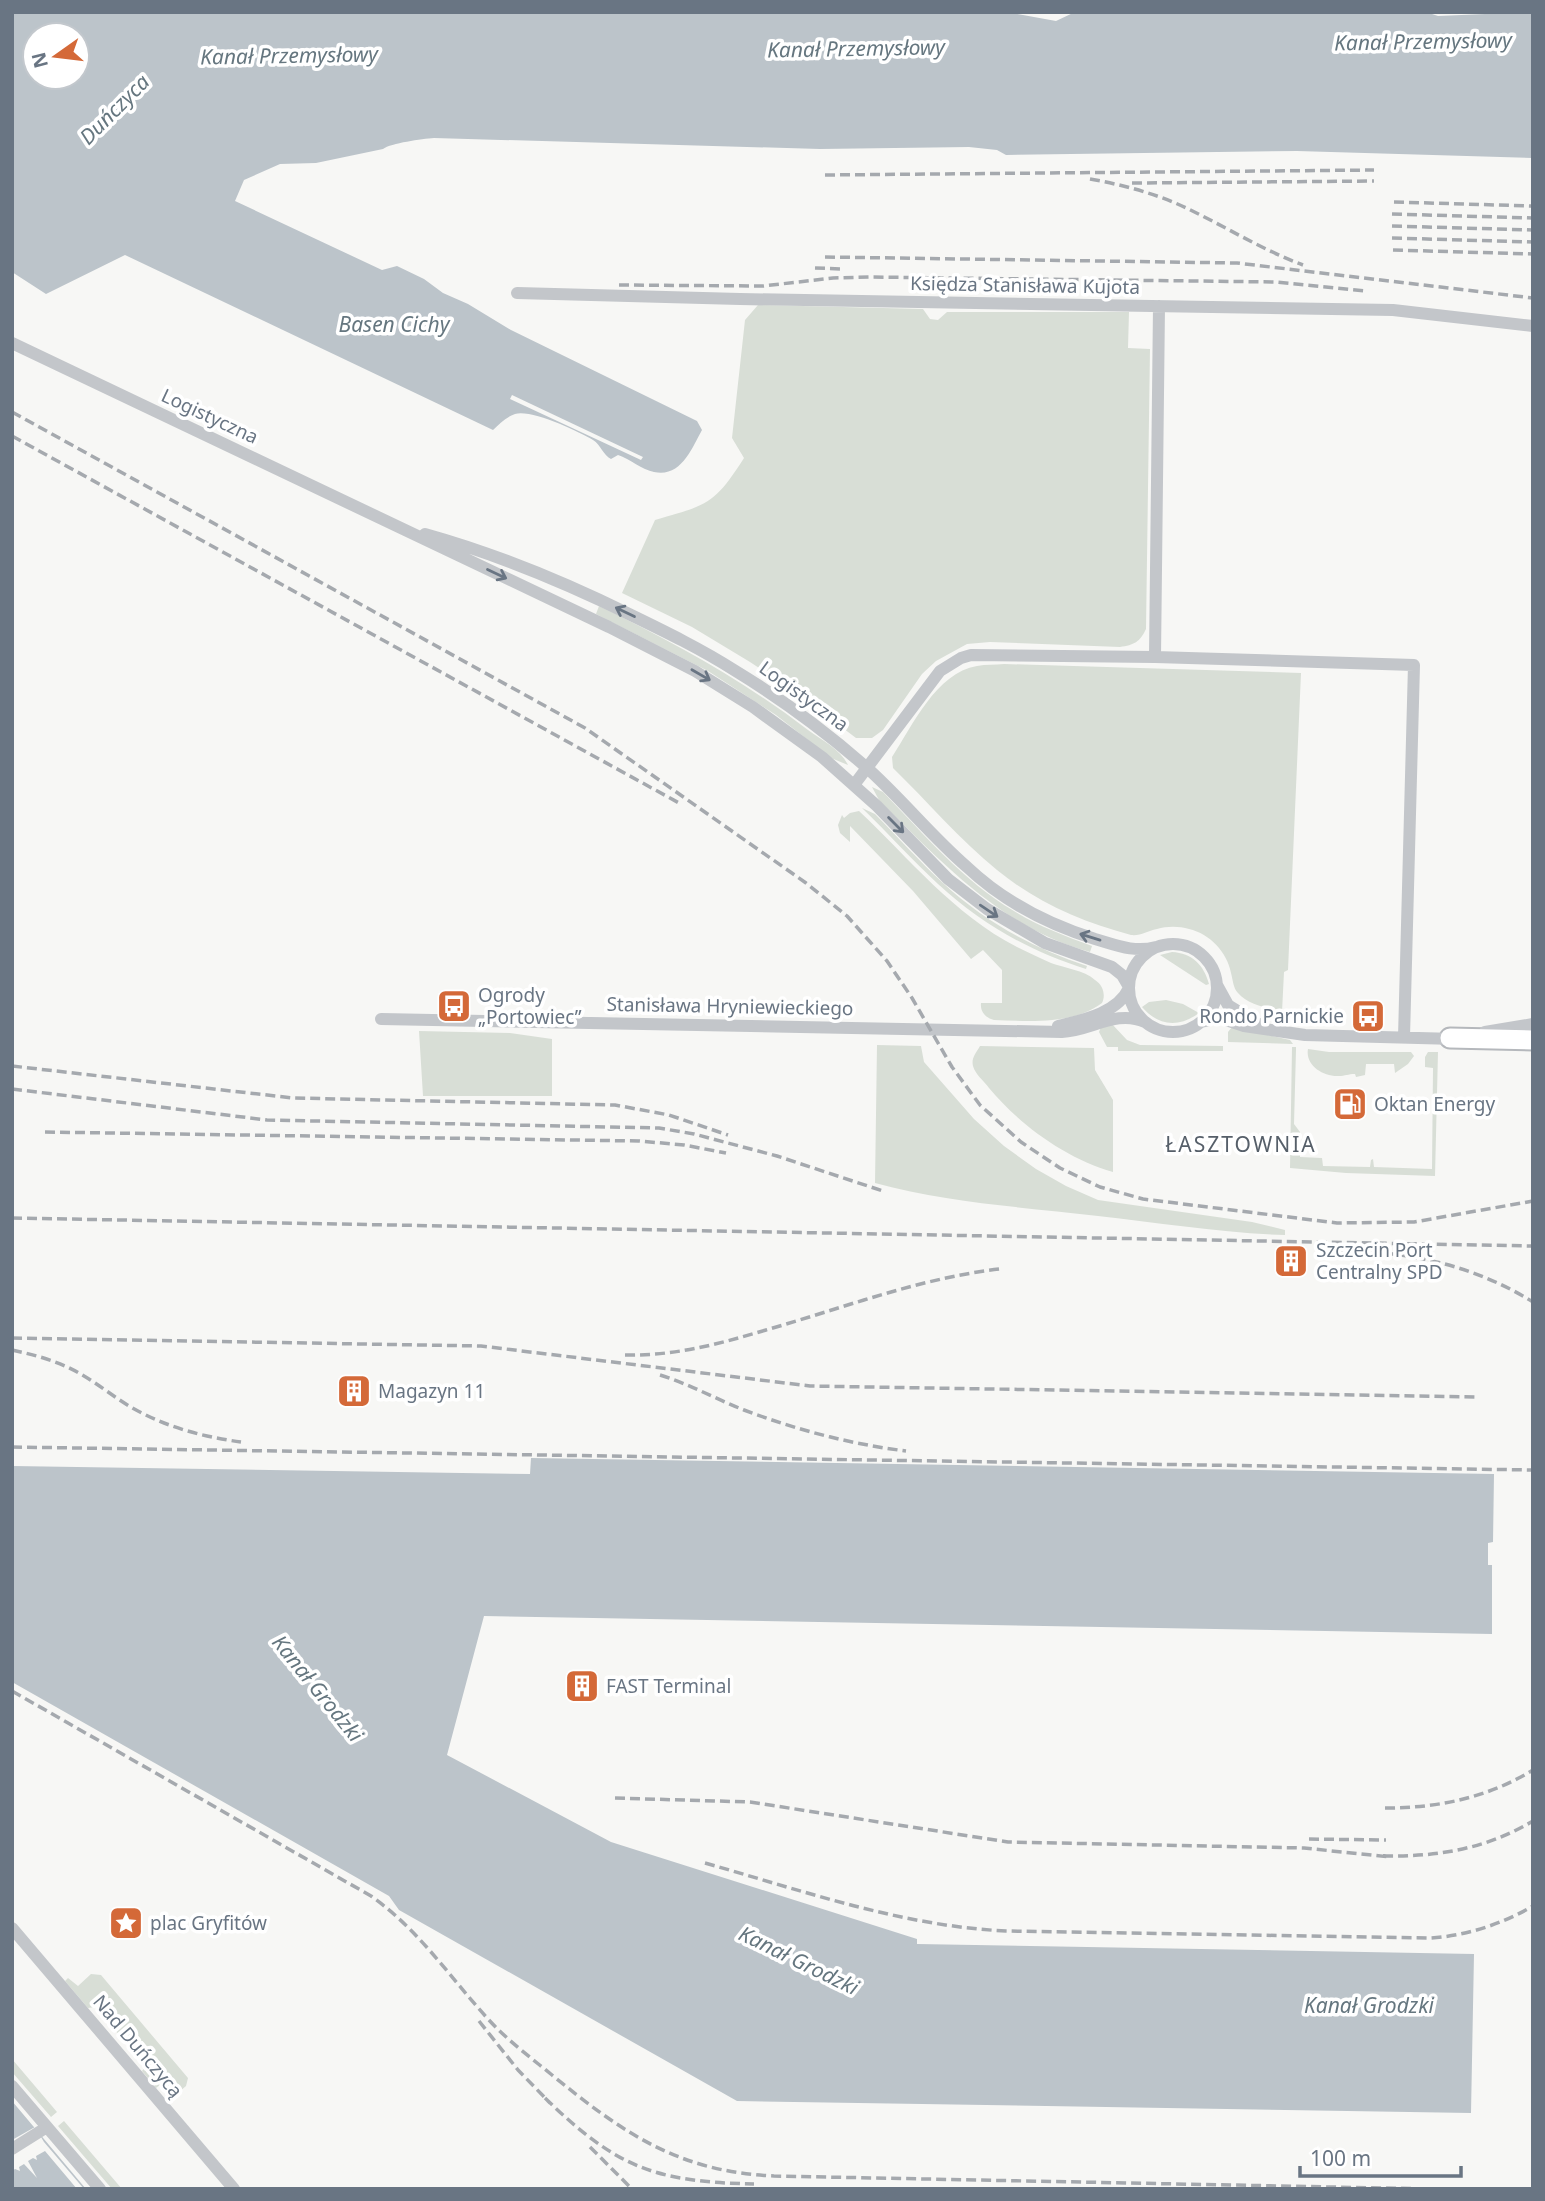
<svg xmlns="http://www.w3.org/2000/svg" width="1545" height="2201" viewBox="0 0 1545 2201" font-family="'Noto Sans',sans-serif">
<style>
.green{fill:#d8ded6}
.water{fill:#bcc4ca;fill-rule:evenodd}
.pier{fill:#f7f7f5}
.lines{fill:none;stroke-linecap:round;stroke-linejoin:round}
.primary-casing{stroke:#b5b8bc;stroke-width:23}
.street{stroke:#c3c6ca;stroke-width:12}
.primary{stroke:#fff;stroke-width:19}
.rail{stroke:#a5a9ae;stroke-width:3.5;stroke-dasharray:10 5;stroke-linecap:butt}
.oneway{stroke:#697583}
.labels{text-anchor:middle;dominant-baseline:central;stroke-width:7;stroke-linejoin:round;paint-order:stroke}
.street-label{font-size:19px;fill:#697583;stroke:#fff}
.poi-label{font-size:19px;fill:#697583;stroke:#fff;text-anchor:start}
.water-label{font-size:21px;font-style:italic;fill:#65767f;stroke:#fff}
.neighbourhood-label{font-size:21px;letter-spacing:2px;fill:#565f69;stroke:#fff}
</style>
<rect width="100%" height="100%" fill="#f7f7f5"/>
<!-- green -->
<path class="green" d="M 758,305 L 923,309 L 930,319 L 938,320 L 947,312 L 1129,312 L 1128,348 L 1150,349 L 1146,629 C 1140,642 1134,645 1120,647 L 990,642 L 967,644 L 936,661 L 922,674 L 883,730 L 872,738 L 856,738 L 798,694 L 750,662 L 692,627 L 622,593 L 655,520 C 707,505 714,505 744,458 L 732,438 L 745,320 Z
M 599,606 C 673,642 743,680 808,730 C 822,740 841,750 848,765 L 831,758 L 776,715 L 708,671 L 596,614 Z
M 1004,664 L 1301,673 L 1288,970 L 1284,972 L 1282,1012 C 1268,1008 1248,1005 1238,993 C 1233,988 1233,980 1231,973 C 1227,952 1210,934 1189,929 C 1179,926 1167,926 1157,929 C 1147,931 1141,936 1131,935 C 1082,922 1036,902 997,870 C 961,841 926,800 893,768 L 892,757 C 913,725 936,673 977,666 C 986,664 995,665 1004,664 Z
M 872,787 L 883,792 C 924,834 963,881 1014,911 C 1038,926 1065,936 1092,946 L 1090,952 C 1002,928 941,862 879,800 Z
M 862,808 L 875,814 C 898,837 919,861 943,883 C 985,922 1033,948 1087,966 L 1086,969 C 1031,952 981,924 938,884 C 912,860 888,833 862,808 Z
M 859,811 C 910,859 953,914 1017,947 C 1028,952 1039,958 1051,963 C 1064,968 1084,970 1095,980 C 1103,985 1106,995 1102,1003 C 1073,1025 1029,1021 994,1020 C 986,1018 980,1012 981,1003 L 1002,1003 L 1002,970 L 983,950 L 971,959 L 913,891 L 850,826 L 850,842 L 840,833 L 838,825 L 842,815 L 844,818 L 850,813 Z
M 1172,952 C 1192,953 1204,965 1209,984 L 1206,985 L 1160,955 Z
M 1166,1000 L 1183,1004 L 1199,1013 C 1179,1028 1158,1026 1142,1007 L 1149,1002 Z
M 1111,1023 L 1127,1040 L 1140,1045 L 1223,1046 L 1223,1051 L 1118,1051 L 1118,1047 L 1107,1047 L 1099,1032 L 1101,1027 Z
M 1232,1027 L 1290,1040 L 1293,1044 L 1228,1042 L 1228,1032 Z
M 419,1031 L 510,1033 L 552,1039 L 552,1096 L 423,1096 Z
M 877,1045 L 921,1046 L 924,1062 L 974,1119 L 1004,1146 L 1036,1169 L 1066,1186 L 1098,1200 L 1252,1222 L 1285,1230 L 1285,1235 C 1222,1233 1160,1223 1098,1216 C 1023,1207 948,1203 875,1183 Z
M 980,1046 L 1094,1048 L 1095,1070 L 1113,1100 L 1113,1172 C 1065,1158 1021,1126 989,1088 C 984,1081 975,1074 973,1066 C 971,1058 976,1053 980,1046 Z
M 1292,1047 L 1296,1047 L 1296,1050 L 1294,1124 L 1300,1132 L 1300,1157 L 1322,1158 L 1323,1166 L 1370,1167 L 1371,1160 L 1373,1159 L 1374,1167 L 1432,1169 L 1433,1068 L 1425,1067 L 1425,1057 L 1428,1052 L 1438,1052 L 1435,1176 L 1346,1173 L 1290,1168 Z
M 1308,1049 L 1329,1052 L 1411,1052 L 1414,1056 L 1408,1064 L 1395,1073 L 1394,1064 L 1366,1064 L 1365,1075 L 1356,1077 L 1355,1074 C 1348,1074 1345,1076 1339,1076 C 1323,1077 1305,1065 1308,1049 Z
M 91,1974 L 101,1975 L 188,2078 L 186,2086 L 173,2097 L 161,2084 L 156,2088 L 142,2071 L 146,2066 L 95,2007 L 88,2008 L 65,1981 L 68,1978 L 78,1986 Z
M 12,2059 L 57,2112 L 51,2117 L 12,2072 Z
M 64,2121 L 122,2189 L 112,2189 L 58,2126 Z"/>
<!-- water -->
<path class="water" d="M 12,12 L 1006,12 L 1056,21 L 1075,12 L 1426,12 L 1438,16 L 1533,12 L 1533,158 L 1297,151 L 1006,155 L 997,150 L 969,147 L 820,149 L 434,138 C 422,139 391,143 383,149 L 316,163 L 280,164 L 244,180 L 235,201 L 382,270 L 397,266 L 424,279 L 443,293 L 468,304 L 511,330 L 697,421 L 702,430 C 692,448 681,478 654,472 C 642,470 630,459 618,455 L 611,459 C 603,455 601,445 593,440 C 578,431 531,409 515,414 C 506,417 499,424 493,430 L 125,255 L 46,294 L 12,272 ZM 35,35 L 77,35 L 77,77 L 35,77 Z
M 531,1458 L 1494,1474 L 1493,1542 L 1488,1543 L 1488,1565 L 1492,1565 L 1492,1634 L 484,1616 L 447,1755 L 611,1842 L 917,1939 L 917,1944 L 1474,1954 L 1471,2113 L 737,2101 L 399,1910 L 389,1896 L 12,1682 L 12,1466 L 530,1474 Z
M 12,2101 L 86,2189 L 12,2189 Z"/>
<!-- pier -->
<path class="pier" d="M 512,395 L 643,457 L 641,460 L 510,399 Z
M 35,2127 L 44,2142 L 84,2189 L 77,2189 L 45,2151 L 36,2156 L 37,2160 L 33,2158 L 28,2161 L 37,2178 L 24,2164 L 19,2167 L 20,2171 L 15,2169 L 12,2171 L 12,2140 Z"/>
<g class="lines">
<!-- primary casing -->
<g class="primary-casing">
<path id="primary" d="M 1450,1038 L 1533,1040"/>
</g>
<!-- street -->
<path class="street" d="M 517,293 L 740,299 L 1393,310 L 1533,326
M 12,343 L 609,627 L 695,671 L 753,707 L 822,757 L 877,806 L 948,879 L 987,909 L 1045,943 L 1112,967 L 1122,975 L 1129,987
M 425,534 C 497,554 564,582 631,615 C 666,632 701,649 734,670 C 780,698 825,731 866,767 C 901,798 931,836 967,867 C 1003,901 1047,924 1095,939 C 1116,945 1134,953 1156,947
M 1155,657 L 1159,306
M 854,785 L 940,671 L 961,658 L 971,655 L 1155,657 L 1414,665 L 1404,1037
M1129 988a44 44 0 1 1 88 0a44 44 0 1 1-88 0Z
M 1217,985 L 1228,1005 L 1262,1026
M 381,1019 L 1062,1032 C 1091,1031 1116,1009 1145,1022
M 1201,1022 L 1220,1018 L 1244,1026 L 1305,1035 L 1456,1039
M 1058,1026 C 1083,1020 1118,1013 1129,988
M 1485,1032 L 1533,1024
M 12,1928 L 234,2189
M 12,2086 L 100,2189
M 12,2149 L 47,2127"/>
<!-- primary -->
<use href="#primary" class="primary"/>
<!-- rail -->
<path class="rail" d="M 825,175 L 1374,170
M 1090,179 C 1118,184 1146,191 1173,202 C 1217,221 1257,248 1303,265
M 1132,183 L 1374,181
M 1394,202 L 1533,206
M 1392,214 L 1533,218
M 1392,226 L 1533,230
M 1392,238 L 1533,242
M 1393,250 L 1533,254
M 825,257 L 1237,263 L 1533,298
M 815,268 L 843,269
M 619,285 L 763,286 L 833,278 L 869,277 L 1275,282 L 1366,291
M 12,412 L 585,728 L 806,883 L 847,916 L 887,961 L 912,998 L 952,1067 L 980,1105 L 1021,1142 L 1060,1168 L 1100,1187 L 1143,1199 L 1337,1223 L 1414,1222 L 1533,1201
M 12,436 L 679,803
M 12,1066 L 293,1098 L 615,1105 L 669,1115 L 728,1135
M 12,1089 L 267,1120 L 659,1128 L 694,1134 L 777,1156 L 883,1191
M 45,1132 L 639,1141 L 684,1145 L 726,1153
M 12,1218 L 1533,1246
M 1320,1250 L 1379,1258
M 1371,1252 C 1429,1256 1483,1271 1533,1302
M 12,1338 L 481,1346 L 810,1386 L 1477,1397
M 12,1350 C 35,1355 58,1361 79,1373 C 99,1384 117,1400 138,1411 C 170,1428 204,1437 241,1442
M 625,1355 C 675,1356 719,1344 766,1330 C 843,1308 920,1278 1000,1269
M 660,1375 C 689,1384 716,1399 744,1410 C 797,1430 850,1444 906,1451
M 12,1447 L 1533,1470
M 12,1691 L 371,1896 C 419,1930 449,1976 488,2019 C 507,2040 530,2057 552,2075 C 623,2133 679,2172 774,2176 L 1433,2189
M 615,1798 L 750,1802 L 1008,1842 L 1304,1848 L 1390,1857
M 1385,1808 C 1438,1808 1487,1798 1533,1770
M 1309,1839 L 1386,1840
M 1383,1856 C 1437,1857 1486,1849 1533,1821
M 705,1863 C 804,1891 901,1926 1006,1931 L 1430,1938 C 1466,1936 1502,1924 1533,1906
M 479,2021 L 518,2070 L 550,2103
M 545,2098 C 616,2167 654,2182 754,2184
M 590,2147 L 632,2189"/>
</g>
<!-- one-way arrows -->
<defs><path id="oneway-shaft" d="M-6 0H5M1.5-3L5.5 0L1.5 3" fill="none" stroke-width="1.6" stroke-linecap="round" stroke-linejoin="round" transform="scale(1.75)"/></defs>
<g class="oneway">
<use href="#oneway-shaft" transform="translate(497 574) rotate(25)"/>
<use href="#oneway-shaft" transform="translate(625 612) rotate(-154)"/>
<use href="#oneway-shaft" transform="translate(701 675) rotate(30)"/>
<use href="#oneway-shaft" transform="translate(896 825) rotate(45)"/>
<use href="#oneway-shaft" transform="translate(989 911) rotate(34)"/>
<use href="#oneway-shaft" transform="translate(1090 937) rotate(-163)"/>
</g>
<!-- icons -->
<defs>
<g id="bus-square" transform="scale(1.75)"><rect x="-9" y="-9" width="18" height="18" rx="4" fill="#d46938" stroke="#fff"/><path d="M-5-6H5V4H4V6H2V4H-2V6H-4V4H-5ZM-3.5-4V0h7V-4ZM-3.5 1.2v1.5H-2V1.2ZM2 1.2v1.5H3.5V1.2Z" fill="#fff"/></g>
<g id="fuel-square" transform="scale(1.75)"><rect x="-9" y="-9" width="18" height="18" rx="4" fill="#d46938" stroke="#fff"/><path d="M-5.5-6h7V0h2V4h1.3V-2.5L3-4.5l.8-.8L6-3V5H2.5V1h-1V6h-7ZM-4.2-4.7v3.2H.2V-4.7Z" fill="#fff"/></g>
<g id="building-square" transform="scale(1.75)"><rect x="-9" y="-9" width="18" height="18" rx="4" fill="#d46938" stroke="#fff"/><path d="M-4-6H4V6H1V3H-1V6H-4ZM-2.5-4.3h1.7v1.8h-1.7ZM.8-4.3h1.7v1.8H.8ZM-2.5-1h1.7V.8h-1.7ZM.8-1h1.7V.8H.8Z" fill="#fff"/></g>
<g id="sight-square" transform="scale(1.75)"><rect x="-9" y="-9" width="18" height="18" rx="4" fill="#d46938" stroke="#fff"/><path d="M0-6L1.8-2.2L6-1.7L2.9 1.2L3.7 5.4L0 3.3L-3.7 5.4L-2.9 1.2L-6-1.7L-1.8-2.2Z" fill="#fff"/></g>
</defs>
<g fill-rule="evenodd">
<use href="#bus-square" x="454" y="1006"/>
<use href="#bus-square" x="1368" y="1016"/>
<use href="#fuel-square" x="1350" y="1104"/>
<use href="#building-square" x="1291" y="1261"/>
<use href="#building-square" x="354" y="1391"/>
<use href="#building-square" x="582" y="1686"/>
<use href="#sight-square" x="126" y="1923"/>
</g>
<g class="labels">
<!-- street labels -->
<g class="street-label">
<text transform="translate(1025 285) rotate(1)">Księdza Stanisława Kujota</text>
<text transform="translate(210 416) rotate(25)">Logistyczna</text>
<text transform="translate(804 696) rotate(36)">Logistyczna</text>
<text transform="translate(730 1006) rotate(1)">Stanisława Hryniewieckiego</text>
<text transform="translate(138 2046) rotate(50)">Nad Duńczycą</text>
</g>
<!-- poi labels -->
<g class="poi-label">
<text x="478" y="995">Ogrody<tspan x="478" dy="22">„Portowiec”</tspan></text>
<text x="1344" y="1016" text-anchor="end">Rondo Parnickie</text>
<text x="1374" y="1104">Oktan Energy</text>
<text x="1316" y="1250">Szczecin Port<tspan x="1316" dy="22">Centralny SPD</tspan></text>
<text x="378" y="1391">Magazyn 11</text>
<text x="606" y="1686">FAST Terminal</text>
<text x="150" y="1923">plac Gryfitów</text>
</g>
<!-- water labels -->
<g class="water-label">
<text transform="translate(1423 41) rotate(-1)">Kanał Przemysłowy</text>
<text transform="translate(856 48) rotate(-1)">Kanał Przemysłowy</text>
<text transform="translate(289 55) rotate(-1)">Kanał Przemysłowy</text>
<text transform="translate(114 109) rotate(-45)">Duńczyca</text>
<text x="394" y="324">Basen Cichy</text>
<text transform="translate(318 1688) rotate(51)">Kanał Grodzki</text>
<text transform="translate(799 1960) rotate(26)">Kanał Grodzki</text>
<text x="1369" y="2005">Kanał Grodzki</text>
</g>
<!-- neighbourhood labels -->
<g class="neighbourhood-label">
<text x="1241" y="1144">ŁASZTOWNIA</text>
</g>
</g>
<!-- border -->
<rect width="1545" height="2201" fill="none" stroke="#697583" stroke-width="28"/>
<!-- north arrow -->
<g transform="translate(56 56) rotate(256)"><circle r="33" fill="#ffffff" stroke="#c3c8cd" stroke-width="2"/>
<path d="M0-5L12 26L0 18L-12 26Z" fill="#d46938"/>
<text y="-10" font-size="19" font-weight="bold" text-anchor="middle" fill="#697583">N</text>
</g>
<!-- scale -->
<path d="M1300 2166v10h161v-10" fill="none" stroke="#697583" stroke-width="3.5"/>
<text x="1310" y="2166" font-size="21" fill="#697583" stroke="#ffffff" stroke-width="5" paint-order="stroke">100 m</text>
</svg>
